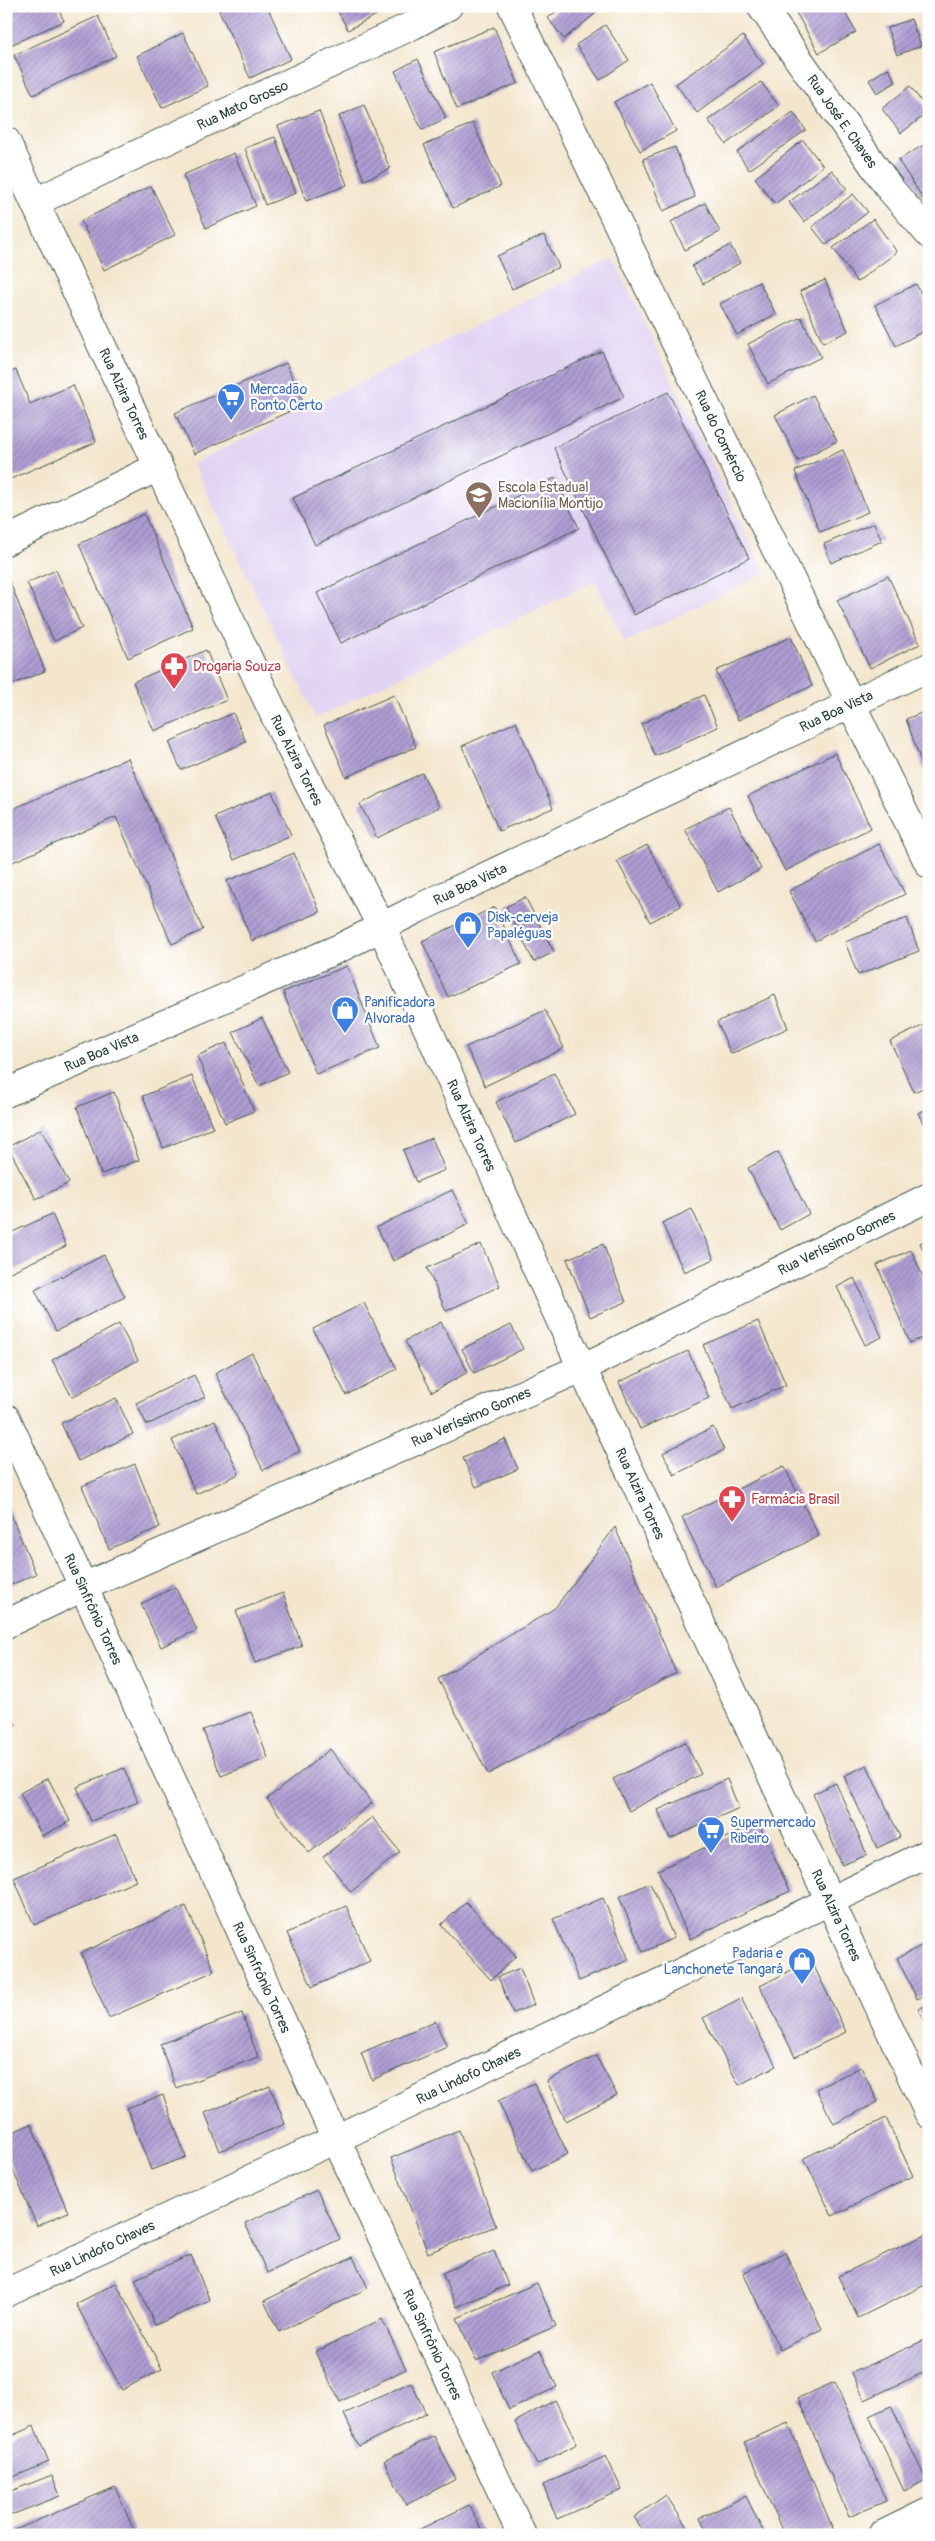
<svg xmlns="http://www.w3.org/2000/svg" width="935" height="2541" viewBox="0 0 935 2541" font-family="Pangolin,sans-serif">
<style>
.built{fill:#e1d4f3}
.building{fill:url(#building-hatch)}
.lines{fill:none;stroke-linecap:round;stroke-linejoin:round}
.minor-casing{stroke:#3f564b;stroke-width:30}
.major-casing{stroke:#3f564b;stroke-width:30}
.minor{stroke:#fff;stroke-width:28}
.major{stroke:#fff;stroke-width:28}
.labels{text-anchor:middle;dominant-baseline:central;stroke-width:4.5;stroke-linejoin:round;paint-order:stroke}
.street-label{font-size:14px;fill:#1f3d34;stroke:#fff}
.shop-label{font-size:14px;fill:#366cbe;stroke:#fff;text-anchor:start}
.education-label{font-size:14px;fill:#785e54;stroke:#fff;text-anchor:start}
.health-label{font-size:14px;fill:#be3a42;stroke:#fff;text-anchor:start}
</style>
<defs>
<pattern id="building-hatch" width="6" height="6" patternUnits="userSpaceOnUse" patternTransform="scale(1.25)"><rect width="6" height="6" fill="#af9dd3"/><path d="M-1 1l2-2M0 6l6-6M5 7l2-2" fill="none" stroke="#8e81ac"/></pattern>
</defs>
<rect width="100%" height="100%" fill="#fff"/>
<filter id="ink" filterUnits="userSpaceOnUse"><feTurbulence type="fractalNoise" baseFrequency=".02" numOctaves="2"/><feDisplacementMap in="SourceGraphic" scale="10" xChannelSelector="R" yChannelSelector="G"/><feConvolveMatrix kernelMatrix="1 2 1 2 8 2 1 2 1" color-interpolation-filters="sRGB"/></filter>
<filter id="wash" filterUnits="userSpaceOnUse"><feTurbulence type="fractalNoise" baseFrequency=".0096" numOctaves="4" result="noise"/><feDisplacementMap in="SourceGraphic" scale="20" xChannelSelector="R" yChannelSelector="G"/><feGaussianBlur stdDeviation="1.12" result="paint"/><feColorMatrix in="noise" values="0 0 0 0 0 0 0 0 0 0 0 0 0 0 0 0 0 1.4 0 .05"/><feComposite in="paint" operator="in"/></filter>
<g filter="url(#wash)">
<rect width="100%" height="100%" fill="#f3e6cd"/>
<!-- built -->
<path class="built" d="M 613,258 L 765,573 L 625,642 L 595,581 L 316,718 L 193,464 Z"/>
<g id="blocks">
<!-- building -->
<path class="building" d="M 6,6 L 57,6 L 64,21 L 6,47 Z
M 217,6 L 267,6 L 291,59 L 250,78 Z
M 335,6 L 376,6 L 380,13 L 348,30 Z
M 563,6 L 591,6 L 596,13 L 564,39 L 548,18 Z
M 799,6 L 841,6 L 856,32 L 819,53 L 794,9 Z
M 98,16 L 116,56 L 33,95 L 14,55 Z
M 911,19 L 921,46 L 897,55 L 887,28 Z
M 605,25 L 629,60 L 600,80 L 576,45 Z
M 494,27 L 518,83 L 457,109 L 434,52 Z
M 183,33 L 208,86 L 162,108 L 137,56 Z
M 743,36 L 763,64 L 697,113 L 676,84 Z
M 418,59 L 446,118 L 422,130 L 395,71 Z
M 888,68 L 896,82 L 877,93 L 869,80 Z
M 650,82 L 676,131 L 640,151 L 614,102 Z
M 761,82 L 779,106 L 726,144 L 708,120 Z
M 910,86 L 929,112 L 901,133 L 882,109 Z
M 364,105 L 390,169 L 364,180 L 339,116 Z
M 319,111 L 347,185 L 306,201 L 278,126 Z
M 793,112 L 806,130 L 749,170 L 737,152 Z
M 473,123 L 501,186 L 453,208 L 424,145 Z
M 275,137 L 296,193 L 265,205 L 245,148 Z
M 803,140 L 823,166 L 775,204 L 755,178 Z
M 929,142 L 929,202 L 926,203 L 898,160 Z
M 675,147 L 695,197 L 663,211 L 643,159 Z
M 234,153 L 256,206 L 206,228 L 183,175 Z
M 832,170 L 847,189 L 804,222 L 789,202 Z
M 151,186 L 175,235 L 104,270 L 81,221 Z
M 853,194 L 868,212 L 826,245 L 812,227 Z
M 705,203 L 720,232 L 685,250 L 671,222 Z
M 873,219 L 897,252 L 857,282 L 833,248 Z
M 544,235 L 559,267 L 512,289 L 497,256 Z
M 730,245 L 740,263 L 703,284 L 692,266 Z
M 825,280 L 848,331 L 823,343 L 800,291 Z
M 759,282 L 776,314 L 737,335 L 720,304 Z
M 916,284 L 929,309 L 929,328 L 896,346 L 875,305 Z
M 801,317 L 821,357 L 768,384 L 748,344 Z
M 602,351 L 624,397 L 315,545 L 293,498 Z
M 286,363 L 304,405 L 194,454 L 175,413 Z
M 16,370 L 30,404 L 73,385 L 96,442 L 6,481 L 6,374 Z
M 668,392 L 749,558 L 634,615 L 554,448 Z
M 813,395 L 837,441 L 798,461 L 775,415 Z
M 843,450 L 868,512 L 820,532 L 795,471 Z
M 555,478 L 579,528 L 341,643 L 317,593 Z
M 144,514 L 193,628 L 128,658 L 79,544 Z
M 874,523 L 882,541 L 831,563 L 824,544 Z
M 56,570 L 82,628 L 54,641 L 27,583 Z
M 888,576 L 920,644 L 870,668 L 837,600 Z
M 10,582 L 45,671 L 6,687 L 6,584 Z
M 791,637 L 812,686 L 738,720 L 716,671 Z
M 206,650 L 227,700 L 154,731 L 133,682 Z
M 394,695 L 416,747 L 346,777 L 324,725 Z
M 704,695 L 718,727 L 655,756 L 641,724 Z
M 929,710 L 929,781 L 928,781 L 906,719 Z
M 233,713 L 246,742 L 181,770 L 169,742 Z
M 516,722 L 553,808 L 499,831 L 462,746 Z
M 835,753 L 871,828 L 785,871 L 748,796 Z
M 128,758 L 203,930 L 172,944 L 116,817 L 6,865 L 6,812 Z
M 422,773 L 439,807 L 377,838 L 360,804 Z
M 272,792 L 291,835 L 234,860 L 215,817 Z
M 729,807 L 761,869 L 718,892 L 685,829 Z
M 879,844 L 905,894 L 815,941 L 789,891 Z
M 647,845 L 681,906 L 650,922 L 617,861 Z
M 294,853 L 320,912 L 252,941 L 227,881 Z
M 525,897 L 554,952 L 534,962 L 506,907 Z
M 495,907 L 521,964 L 448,997 L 422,941 Z
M 907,918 L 919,951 L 858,975 L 845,942 Z
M 347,966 L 380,1048 L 316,1074 L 283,992 Z
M 775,995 L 788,1028 L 731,1054 L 717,1022 Z
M 545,1010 L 564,1048 L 485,1086 L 466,1047 Z
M 262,1018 L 288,1072 L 259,1086 L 233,1032 Z
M 929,1023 L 929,1085 L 914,1092 L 890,1041 Z
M 226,1043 L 254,1111 L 225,1123 L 197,1056 Z
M 554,1073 L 575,1114 L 516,1143 L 496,1102 Z
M 192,1076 L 213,1128 L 163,1148 L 143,1096 Z
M 114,1092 L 139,1160 L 101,1174 L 77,1107 Z
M 929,1108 L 929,1136 L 918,1113 Z
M 41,1129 L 69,1183 L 36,1199 L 8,1147 Z
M 432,1138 L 445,1170 L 416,1182 L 403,1150 Z
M 778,1152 L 809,1214 L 780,1230 L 748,1168 Z
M 452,1190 L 469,1224 L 393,1261 L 377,1227 Z
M 692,1209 L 714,1259 L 684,1272 L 662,1223 Z
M 52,1214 L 66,1246 L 6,1274 L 6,1235 Z
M 929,1239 L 929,1263 L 920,1243 Z
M 481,1244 L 500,1286 L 446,1311 L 427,1268 Z
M 603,1244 L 626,1302 L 590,1317 L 567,1259 Z
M 911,1250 L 929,1290 L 929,1335 L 910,1343 L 877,1265 Z
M 104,1255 L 125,1297 L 56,1331 L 35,1290 Z
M 854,1278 L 882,1337 L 865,1345 L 837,1287 Z
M 364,1303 L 397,1369 L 346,1395 L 313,1329 Z
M 758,1321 L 786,1385 L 732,1409 L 703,1345 Z
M 441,1322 L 468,1372 L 432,1392 L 405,1341 Z
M 119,1324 L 138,1360 L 72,1397 L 52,1360 Z
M 511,1325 L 523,1349 L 474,1373 L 462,1349 Z
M 688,1351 L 709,1398 L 640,1429 L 619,1382 Z
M 252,1353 L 300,1451 L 263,1470 L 215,1373 Z
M 194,1375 L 205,1397 L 147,1425 L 136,1403 Z
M 116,1398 L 133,1434 L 78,1461 L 61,1423 Z
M 215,1420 L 239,1474 L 196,1494 L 172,1440 Z
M 713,1427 L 724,1450 L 674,1475 L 663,1453 Z
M 505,1439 L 518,1469 L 476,1487 L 463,1458 Z
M 135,1464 L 160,1527 L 109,1549 L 82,1486 Z
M 784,1466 L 819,1536 L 716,1587 L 682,1517 Z
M 6,1503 L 36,1574 L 6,1587 Z
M 615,1527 L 676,1673 L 488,1774 L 438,1679 L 555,1608 Z
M 175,1587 L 197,1630 L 161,1647 L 141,1604 Z
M 283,1593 L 302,1646 L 255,1663 L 236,1611 Z
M 6,1706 L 16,1725 L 6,1731 Z
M 251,1712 L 268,1758 L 221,1776 L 203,1730 Z
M 685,1742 L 701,1774 L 629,1811 L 613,1779 Z
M 330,1749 L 372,1803 L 309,1853 L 267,1799 Z
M 867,1765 L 900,1837 L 877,1848 L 844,1776 Z
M 124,1768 L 138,1802 L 91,1821 L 77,1787 Z
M 48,1778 L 70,1821 L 42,1836 L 20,1793 Z
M 727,1779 L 739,1808 L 670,1839 L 658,1810 Z
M 836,1783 L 867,1855 L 842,1865 L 813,1794 Z
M 372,1817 L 400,1852 L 351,1892 L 323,1857 Z
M 758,1822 L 790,1891 L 690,1939 L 658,1870 Z
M 116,1834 L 136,1881 L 34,1925 L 14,1878 Z
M 650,1883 L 674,1938 L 643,1952 L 619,1897 Z
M 603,1898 L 629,1960 L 579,1981 L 553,1919 Z
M 466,1902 L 516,1956 L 491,1980 L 441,1925 Z
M 186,1906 L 214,1971 L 109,2018 L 81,1953 Z
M 346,1906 L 370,1961 L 312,1987 L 287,1933 Z
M 929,1942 L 929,1993 L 917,1999 L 897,1958 Z
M 811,1960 L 846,2032 L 795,2057 L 760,1986 Z
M 520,1968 L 534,2005 L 513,2013 L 498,1977 Z
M 741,1998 L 776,2066 L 739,2085 L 703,2018 Z
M 929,2004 L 929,2032 L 918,2009 Z
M 242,2013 L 258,2057 L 176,2088 L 160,2044 Z
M 435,2021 L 447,2047 L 372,2080 L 361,2053 Z
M 596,2056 L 617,2095 L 566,2121 L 547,2081 Z
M 861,2067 L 878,2102 L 834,2124 L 816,2089 Z
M 534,2083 L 568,2154 L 532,2171 L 498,2101 Z
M 270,2086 L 285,2124 L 220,2151 L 205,2113 Z
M 163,2095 L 186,2157 L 151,2170 L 127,2108 Z
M 886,2118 L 913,2176 L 832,2216 L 804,2158 Z
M 31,2124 L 68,2212 L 37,2226 L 6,2154 L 6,2135 Z
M 459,2130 L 496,2226 L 428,2253 L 391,2158 Z
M 317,2190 L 340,2239 L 267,2273 L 245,2223 Z
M 929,2233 L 929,2283 L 858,2318 L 838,2276 Z
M 494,2251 L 508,2285 L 457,2307 L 442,2273 Z
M 785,2252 L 822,2329 L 780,2350 L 743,2273 Z
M 191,2255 L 210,2301 L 155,2325 L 135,2279 Z
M 353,2257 L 368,2288 L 279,2332 L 264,2301 Z
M 116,2283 L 162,2369 L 122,2390 L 76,2304 Z
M 537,2283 L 556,2326 L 476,2361 L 457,2318 Z
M 382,2319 L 406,2369 L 340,2402 L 315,2352 Z
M 929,2338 L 929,2370 L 865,2400 L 852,2373 Z
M 540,2350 L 557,2387 L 509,2410 L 492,2372 Z
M 411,2382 L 426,2414 L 359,2446 L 344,2414 Z
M 835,2382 L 886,2501 L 849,2517 L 798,2398 Z
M 555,2400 L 577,2444 L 537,2465 L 515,2422 Z
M 891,2406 L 926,2480 L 904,2491 L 869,2416 Z
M 788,2423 L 833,2529 L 821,2535 L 784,2535 L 744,2442 Z
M 34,2426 L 49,2462 L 6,2480 L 6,2438 Z
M 434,2436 L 456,2479 L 406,2505 L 384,2461 Z
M 606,2456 L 622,2490 L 557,2519 L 543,2485 Z
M 52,2475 L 60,2496 L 6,2517 L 6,2493 Z
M 115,2487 L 135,2533 L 6,2535 L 6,2534 Z
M 666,2495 L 692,2535 L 646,2535 L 634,2517 Z
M 746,2496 L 765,2535 L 708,2535 L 700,2518 Z
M 469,2505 L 484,2535 L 408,2535 Z"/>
</g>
</g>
<g filter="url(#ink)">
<use href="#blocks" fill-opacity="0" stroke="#3f564b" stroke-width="1"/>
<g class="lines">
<!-- minor casing -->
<g class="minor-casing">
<g id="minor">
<path id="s1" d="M 512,6 L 929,864"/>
<path id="s2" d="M 761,6 L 891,190 L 929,234"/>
<path id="s3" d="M 35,202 L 413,25 L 448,6"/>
<path d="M 6,541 L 158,467"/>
<path id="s4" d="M 6,1093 L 342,947 L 417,909 L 929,667"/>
<path id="s5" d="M 6,1418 L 336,2139 L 522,2535"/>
<path id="s6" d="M 6,1624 L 83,1587 L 582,1368 L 929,1197"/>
<path id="s7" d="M 6,2293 L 336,2139 L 929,1853"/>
</g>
</g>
<!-- major casing -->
<g class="major-casing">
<g id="major">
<path id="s8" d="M 6,141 L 283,733 L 381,926 L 582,1368 L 929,2114"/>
<path d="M 882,2535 L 929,2512"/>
</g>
</g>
<!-- minor -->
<use href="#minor" class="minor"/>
<!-- major -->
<use href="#major" class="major"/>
</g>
</g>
<!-- icons -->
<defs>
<g id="supermarket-pin" transform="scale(1.4375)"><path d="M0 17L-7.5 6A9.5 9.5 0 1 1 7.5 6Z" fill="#3f7fe0" stroke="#fff"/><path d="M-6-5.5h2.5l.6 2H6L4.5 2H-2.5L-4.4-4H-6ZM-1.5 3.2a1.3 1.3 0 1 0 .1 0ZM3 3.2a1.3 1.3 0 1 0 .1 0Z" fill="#fff"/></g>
<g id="school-pin" transform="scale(1.4375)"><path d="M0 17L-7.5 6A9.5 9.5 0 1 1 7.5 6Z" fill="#8d6e63" stroke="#fff"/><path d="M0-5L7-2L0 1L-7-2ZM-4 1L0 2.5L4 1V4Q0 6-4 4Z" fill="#fff"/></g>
<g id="pharmacy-pin" transform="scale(1.4375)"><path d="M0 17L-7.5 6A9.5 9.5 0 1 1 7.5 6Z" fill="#e0444e" stroke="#fff"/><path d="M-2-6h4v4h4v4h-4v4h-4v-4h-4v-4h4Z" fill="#fff"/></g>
<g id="shop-pin" transform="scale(1.4375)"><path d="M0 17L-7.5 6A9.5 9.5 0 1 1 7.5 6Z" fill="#3f7fe0" stroke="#fff"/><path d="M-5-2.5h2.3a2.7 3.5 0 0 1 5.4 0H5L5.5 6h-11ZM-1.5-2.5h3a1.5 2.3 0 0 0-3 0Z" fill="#fff"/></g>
</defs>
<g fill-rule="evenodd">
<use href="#supermarket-pin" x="231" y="397"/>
<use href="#school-pin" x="479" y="495"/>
<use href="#pharmacy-pin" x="174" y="666"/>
<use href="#shop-pin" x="468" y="925"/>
<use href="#shop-pin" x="345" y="1010"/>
<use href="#pharmacy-pin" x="732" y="1499"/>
<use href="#supermarket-pin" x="711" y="1830"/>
<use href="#shop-pin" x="802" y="1961"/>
</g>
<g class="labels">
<!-- street labels -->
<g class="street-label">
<text stroke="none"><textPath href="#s3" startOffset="229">Rua Mato Grosso</textPath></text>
<text stroke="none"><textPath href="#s2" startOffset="141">Rua José E. Chaves</textPath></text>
<text stroke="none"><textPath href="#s8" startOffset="279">Rua Alzira Torres</textPath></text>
<text stroke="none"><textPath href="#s1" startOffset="478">Rua do Comércio</textPath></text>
<text stroke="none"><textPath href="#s4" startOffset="914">Rua Boa Vista</textPath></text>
<text stroke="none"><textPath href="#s8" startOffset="684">Rua Alzira Torres</textPath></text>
<text stroke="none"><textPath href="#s4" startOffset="509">Rua Boa Vista</textPath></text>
<text stroke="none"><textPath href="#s4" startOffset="104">Rua Boa Vista</textPath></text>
<text stroke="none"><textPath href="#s8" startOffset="1089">Rua Alzira Torres</textPath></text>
<text stroke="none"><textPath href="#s6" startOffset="914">Rua Veríssimo Gomes</textPath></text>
<text stroke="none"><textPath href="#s6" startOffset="509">Rua Veríssimo Gomes</textPath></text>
<text stroke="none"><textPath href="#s8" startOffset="1494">Rua Alzira Torres</textPath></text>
<text stroke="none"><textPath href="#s5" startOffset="210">Rua Sinfrônio Torres</textPath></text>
<text stroke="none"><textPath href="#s8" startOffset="1959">Rua Alzira Torres</textPath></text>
<text stroke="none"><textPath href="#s5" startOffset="615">Rua Sinfrônio Torres</textPath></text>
<text stroke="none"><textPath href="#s7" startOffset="511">Rua Lindofo Chaves</textPath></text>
<text stroke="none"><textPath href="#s7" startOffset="106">Rua Lindofo Chaves</textPath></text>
<text stroke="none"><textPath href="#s5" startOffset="1020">Rua Sinfrônio Torres</textPath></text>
</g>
<!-- shop labels -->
<g class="shop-label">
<text x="250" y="389">Mercadão<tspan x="250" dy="16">Ponto Certo</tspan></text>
<text x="487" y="917">Disk-cerveja<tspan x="487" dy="16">Papaléguas</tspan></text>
<text x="364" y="1002">Panificadora<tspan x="364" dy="16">Alvorada</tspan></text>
<text x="730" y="1822">Supermercado<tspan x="730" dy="16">Ribeiro</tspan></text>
<text x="783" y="1953" text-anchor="end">Padaria e<tspan x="783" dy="16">Lanchonete Tangará</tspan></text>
</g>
<!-- education labels -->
<g class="education-label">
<text x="498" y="487">Escola Estadual<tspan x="498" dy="16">Macionília Montijo</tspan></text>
</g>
<!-- health labels -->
<g class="health-label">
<text x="193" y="666">Drogaria Souza</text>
<text x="751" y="1499">Farmácia Brasil</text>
</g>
</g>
<!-- margin -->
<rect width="935" height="2541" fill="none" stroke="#fff" stroke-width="25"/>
</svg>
